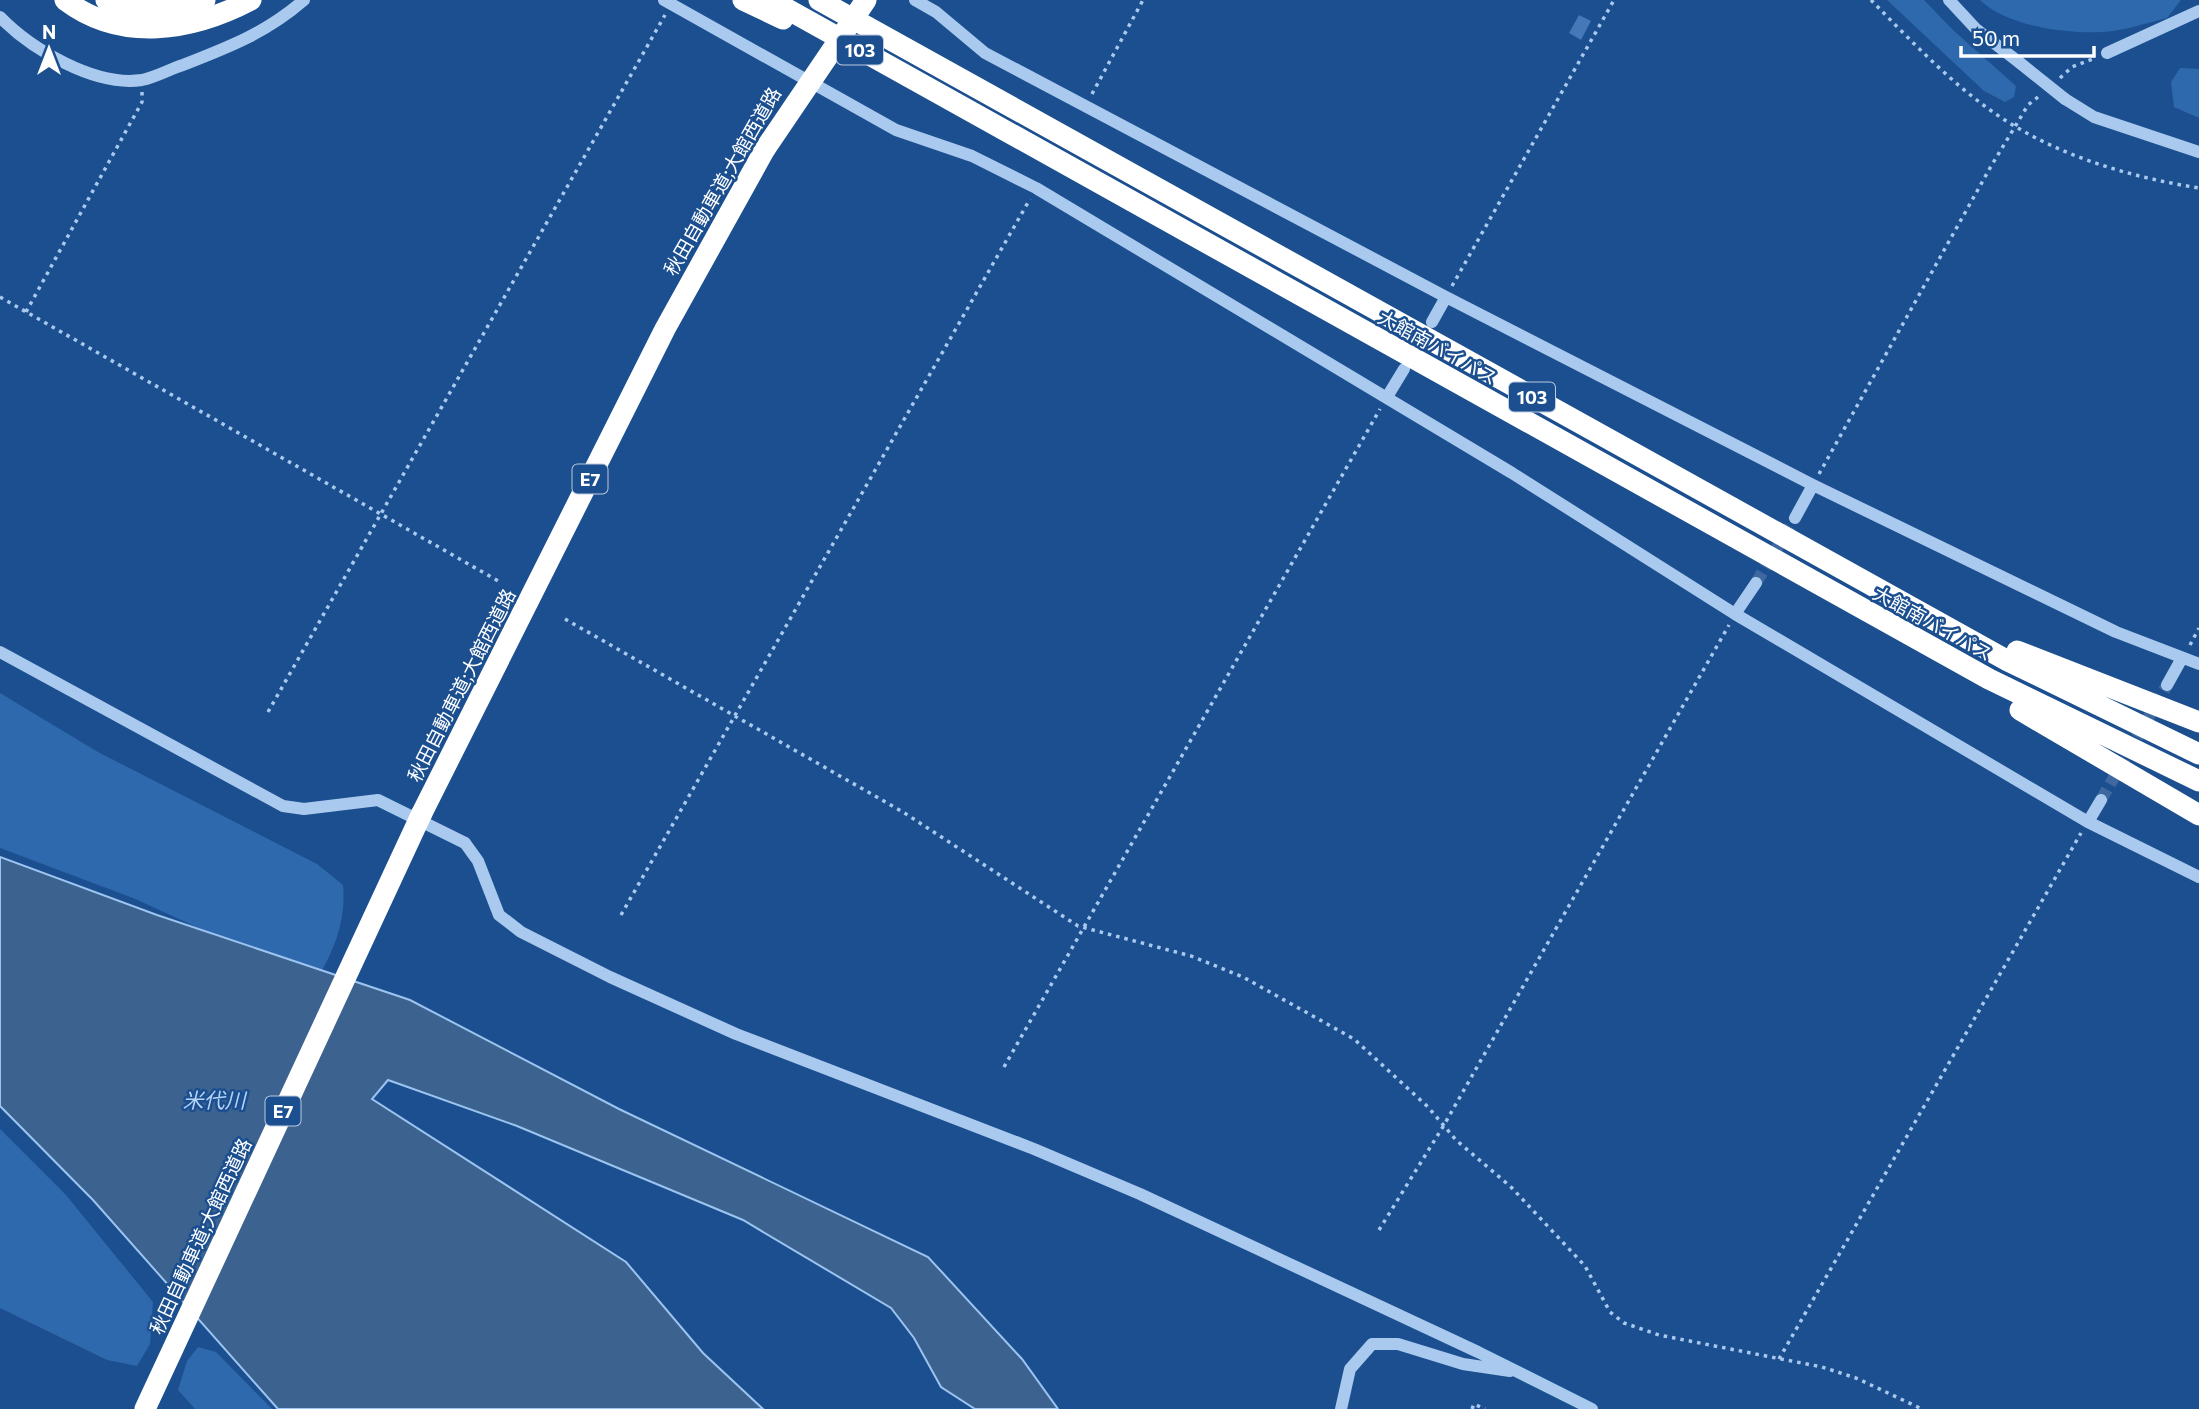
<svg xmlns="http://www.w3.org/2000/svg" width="2199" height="1409" viewBox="0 0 2199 1409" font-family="Commissioner,'Noto Sans JP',sans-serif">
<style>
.green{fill:#2e69ad}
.water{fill:#3c6290;stroke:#9cc4f0;stroke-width:2}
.building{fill:#4478b7}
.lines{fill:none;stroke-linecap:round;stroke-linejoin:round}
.minor-tunnel{stroke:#3d69a0;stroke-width:12;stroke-dasharray:12 6;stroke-linecap:butt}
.path{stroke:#a9c9ee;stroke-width:3.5;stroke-dasharray:3.5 5;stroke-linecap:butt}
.minor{stroke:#a9c9ee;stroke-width:12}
.highway{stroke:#fff;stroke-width:21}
.minor-bridge{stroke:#a9c9ee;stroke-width:12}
.highway-bridge{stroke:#fff;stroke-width:21}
.labels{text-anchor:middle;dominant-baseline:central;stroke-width:5;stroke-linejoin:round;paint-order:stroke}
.shield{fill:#1b4f8f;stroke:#bbcadd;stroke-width:2}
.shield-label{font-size:18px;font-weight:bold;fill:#fff}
.street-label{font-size:19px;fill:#fff;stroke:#1b4f8f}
.water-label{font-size:21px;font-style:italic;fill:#b5d3f5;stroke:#1b4f8f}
</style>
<rect width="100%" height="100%" fill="#1b4f8f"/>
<!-- green -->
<path class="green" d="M 1887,0 L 1924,0 L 1953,30 L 2016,86 L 2014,97 L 2005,102 L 1984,91 Z
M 1980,0 L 2181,0 L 2167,18 C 2146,23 2124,31 2103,32 C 2066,34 2006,26 1980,0 Z
M 2180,68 L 2199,69 L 2199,118 L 2174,107 L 2171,82 Z
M 0,693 L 98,752 L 317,864 L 343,885 C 346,919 336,946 319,976 L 273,962 L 133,898 L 0,848 Z
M 0,1129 L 66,1195 L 153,1302 L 150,1344 L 137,1366 L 107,1360 L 0,1308 Z
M 198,1347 L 216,1352 L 272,1409 L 195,1409 L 178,1390 L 187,1361 Z"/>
<!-- water -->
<path class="water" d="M 0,857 L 157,915 L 410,1000 L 619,1109 L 928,1257 L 1022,1359 L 1058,1409 L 975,1409 L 941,1387 L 914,1338 L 891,1308 L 743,1220 L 517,1126 L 388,1080 L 372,1099 L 626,1262 L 703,1353 L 763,1409 L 278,1409 L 93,1200 L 0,1106 Z"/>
<!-- building -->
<path class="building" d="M 1579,15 L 1591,21 L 1581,40 L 1569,33 Z"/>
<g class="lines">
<!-- minor-tunnel -->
<path class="minor-tunnel" d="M 1756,583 L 1795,518
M 2101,800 L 2167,685"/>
<!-- path -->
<path class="path" d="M 1871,0 C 1915,45 1962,95 2016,127 C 2072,160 2136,178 2199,188
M 2060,78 L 2072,67 L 2095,58
M 1092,94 L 1143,0
M 1452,286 L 1614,0
M 0,297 L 500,582
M 26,312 L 142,102 L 142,92
M 1819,474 L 1990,168 L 2028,105 L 2038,97
M 565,619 L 903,812 L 1078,926 L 1191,956 L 1243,977 L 1354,1039 L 1428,1107 L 1456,1140 L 1511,1187 L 1585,1266 L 1610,1312 L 1624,1323 L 1659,1335 L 1822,1367 L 1856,1378 L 1922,1409
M 2190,645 L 2199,628
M 268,712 L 665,15
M 621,915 L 1030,199
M 1004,1067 L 1380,409
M 1379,1230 L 1444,1125 L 1729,625
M 1779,1359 L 2081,833
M 1472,1409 L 1474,1404 L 1485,1409"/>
<!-- minor -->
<path class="minor" d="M 664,0 L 896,130 L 972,156 L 1036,188 L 1512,473 L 1735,614 L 2088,822 L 2199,877
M 915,0 L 936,12 L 985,53 L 1446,297 L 1813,485 L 2116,632 L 2199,664
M 1949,0 L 1976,29 L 2020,63
M 0,17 C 31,49 95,87 142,80 C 156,77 170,69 183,65 C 229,47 266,33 304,0
M 2107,53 L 2199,11
M 2065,99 L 2094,117 L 2199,152
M 1432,322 L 1446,297
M 1387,397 L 1404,369
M 1795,518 L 1813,485
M 1735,614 L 1756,583
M 0,652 L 283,806 L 304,809 L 378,800 L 465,843 L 478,861 L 499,915 L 521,932 L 610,977 L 736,1034 L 1034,1149 L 1140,1194 L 1478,1352 L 1592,1409
M 2167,685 L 2182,658
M 2088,822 L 2101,800
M 1341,1409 L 1350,1369 L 1372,1344 L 1398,1344 L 1463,1364 L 1510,1371"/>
<!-- highway -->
<path class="highway" d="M 65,0 C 122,43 192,31 251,0
M 106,0 C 137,12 174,14 205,0
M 743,0 L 783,19
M 771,0 L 1989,679 L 2199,781
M 819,0 L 2008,661 L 2199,754
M 2017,651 L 2199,722
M 2020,710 L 2199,815
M 422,813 L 665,329 L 765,149"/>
<!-- minor-bridge -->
<path class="minor-bridge" d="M 2020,63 L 2065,99"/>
<!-- highway-bridge -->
<path class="highway-bridge" d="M 765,149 L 866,0
M 145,1409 L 422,813"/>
</g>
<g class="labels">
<!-- shield labels -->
<g class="shield">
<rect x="837" y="35.5" width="46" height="29" rx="5"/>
<rect x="1509" y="382.5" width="46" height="29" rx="5"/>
<rect x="572.5" y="464.5" width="35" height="29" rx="5"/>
<rect x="265.5" y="1096.5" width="35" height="29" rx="5"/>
</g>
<g class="shield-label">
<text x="860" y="50">103</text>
<text x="1532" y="397">103</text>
<text x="590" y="479">E7</text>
<text x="283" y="1111">E7</text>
</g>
<!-- street labels -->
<g class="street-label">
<text transform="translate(722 181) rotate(-60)">秋田自動車道;大館西道路</text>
<text transform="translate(1438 347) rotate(29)">大館南バイパス</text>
<text transform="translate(1933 623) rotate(29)">大館南バイパス</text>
<text transform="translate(461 685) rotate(-63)">秋田自動車道;大館西道路</text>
<text transform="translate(200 1236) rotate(-65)">秋田自動車道;大館西道路</text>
</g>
<!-- water labels -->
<g class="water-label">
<text x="214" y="1099">米代川</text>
</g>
</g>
<!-- north arrow -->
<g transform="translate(49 49)" stroke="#1b4f8f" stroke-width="5" paint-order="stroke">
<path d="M0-5L12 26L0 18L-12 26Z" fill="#ffffff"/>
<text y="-10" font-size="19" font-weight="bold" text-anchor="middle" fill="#ffffff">N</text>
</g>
<!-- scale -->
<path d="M1961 46v10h133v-10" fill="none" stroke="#ffffff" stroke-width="3.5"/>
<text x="1972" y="46" font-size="21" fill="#ffffff" stroke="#1b4f8f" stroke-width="5" paint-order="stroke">50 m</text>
</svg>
